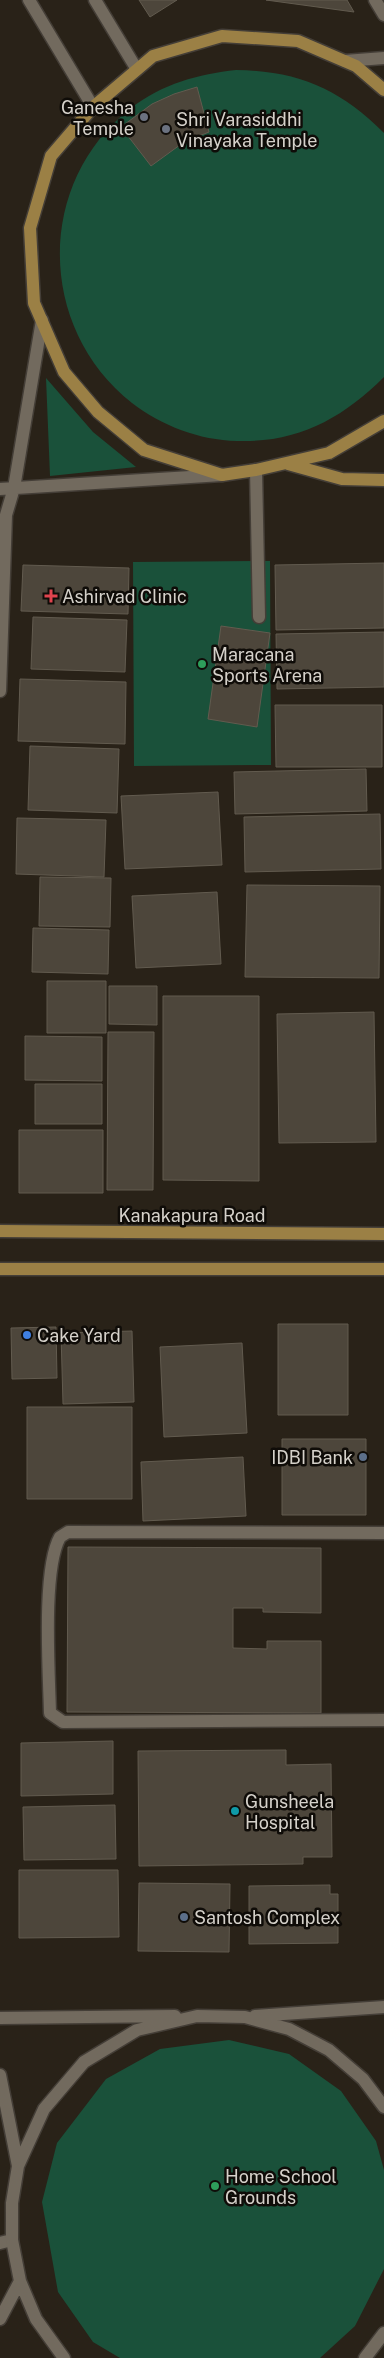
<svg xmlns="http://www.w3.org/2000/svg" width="384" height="2358" viewBox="0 0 384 2358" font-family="'Public Sans',sans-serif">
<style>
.green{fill:#1a513a}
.building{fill:#4d463b;stroke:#625b4f}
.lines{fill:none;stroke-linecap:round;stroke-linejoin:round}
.lane-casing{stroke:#443e37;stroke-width:15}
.street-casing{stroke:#443e37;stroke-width:15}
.secondary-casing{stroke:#443e37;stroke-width:15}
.primary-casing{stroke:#443e37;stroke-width:15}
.lane{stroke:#726a5e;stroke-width:12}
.street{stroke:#726a5e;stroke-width:12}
.secondary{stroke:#726a5e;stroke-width:12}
.primary{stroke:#9b8045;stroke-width:12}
.worship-dot{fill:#6b7280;stroke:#0f0c08;stroke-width:2}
.health-dot{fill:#e0444e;stroke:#0f0c08;stroke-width:2}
.leisure-dot{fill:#2e9e5b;stroke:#0f0c08;stroke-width:2}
.shop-dot{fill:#3f7fe0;stroke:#0f0c08;stroke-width:2}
.service-dot{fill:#5c6f8a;stroke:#0f0c08;stroke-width:2}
.culture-dot{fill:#0f9aa8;stroke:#0f0c08;stroke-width:2}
.labels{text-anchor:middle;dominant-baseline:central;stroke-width:5;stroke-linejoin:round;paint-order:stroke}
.poi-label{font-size:18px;fill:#d5d1ca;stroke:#0f0c08;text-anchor:start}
.street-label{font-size:18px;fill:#d5d1ca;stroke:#0f0c08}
</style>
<rect width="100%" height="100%" fill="#292218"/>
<!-- green -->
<path class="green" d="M 236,70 C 299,71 340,89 384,133 L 384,377 C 342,419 297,443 237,441 C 199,440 162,426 132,403 C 37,328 35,183 131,108 C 162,84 199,74 236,70 Z
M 46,378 L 93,432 L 136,467 L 50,476 Z
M 270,561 L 271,765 L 134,766 L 133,562 Z
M 229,2040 L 289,2054 L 341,2091 L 376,2141 L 384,2170 L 384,2269 L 355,2326 L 320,2358 L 120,2358 L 93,2342 L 58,2292 L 42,2202 L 57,2143 L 106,2079 L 160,2049 Z"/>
<!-- building -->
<path class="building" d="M 139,0 L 177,0 L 150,17 Z
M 266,0 L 347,0 L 354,12 Z
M 197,87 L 209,132 L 184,142 L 151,166 L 121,127 L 152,104 L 174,94 Z
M 384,563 L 384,628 L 276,630 L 275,565 Z
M 23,565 L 129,568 L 128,614 L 21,611 Z
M 33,617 L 127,620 L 125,672 L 31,669 Z
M 221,626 L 270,633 L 257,727 L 208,719 Z
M 384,632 L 384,687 L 277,689 L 276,634 Z
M 20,679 L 126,682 L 125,744 L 18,741 Z
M 275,705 L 382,705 L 382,767 L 276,767 Z
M 30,746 L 119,749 L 117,813 L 28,810 Z
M 366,769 L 367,811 L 235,814 L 234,772 Z
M 218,792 L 222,865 L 125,869 L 121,796 Z
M 380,814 L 381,869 L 245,872 L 244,817 Z
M 17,818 L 106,820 L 104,877 L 16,874 Z
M 40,877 L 111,878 L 110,927 L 39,926 Z
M 247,885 L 380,886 L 379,978 L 245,977 Z
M 217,892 L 221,964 L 136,968 L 132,896 Z
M 33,928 L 109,930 L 108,974 L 32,972 Z
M 47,981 L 106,981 L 106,1033 L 47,1033 Z
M 109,986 L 157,986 L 157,1025 L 109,1024 Z
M 163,996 L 259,996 L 259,1181 L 163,1180 Z
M 374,1012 L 376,1142 L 279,1143 L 277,1014 Z
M 108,1032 L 154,1032 L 153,1190 L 107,1190 Z
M 25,1036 L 102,1037 L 102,1081 L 25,1080 Z
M 35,1084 L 102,1084 L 102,1124 L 35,1124 Z
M 19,1130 L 103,1130 L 103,1193 L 19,1193 Z
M 278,1324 L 348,1324 L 348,1415 L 278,1415 Z
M 56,1327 L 57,1378 L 12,1379 L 11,1328 Z
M 132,1331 L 134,1402 L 63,1404 L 61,1333 Z
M 242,1343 L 247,1433 L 164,1437 L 160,1347 Z
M 27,1407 L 132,1407 L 132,1499 L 27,1499 Z
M 282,1439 L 366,1439 L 366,1515 L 282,1515 Z
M 243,1457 L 246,1516 L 143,1521 L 141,1462 Z
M 68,1547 L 321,1548 L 321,1613 L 263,1612 L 263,1608 L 233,1608 L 233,1648 L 267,1649 L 267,1641 L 321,1641 L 321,1713 L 67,1712 Z
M 113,1741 L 113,1794 L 21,1796 L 21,1743 Z
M 286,1750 L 286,1765 L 331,1764 L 332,1857 L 303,1857 L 303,1864 L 139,1866 L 138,1751 Z
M 115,1805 L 116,1859 L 24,1860 L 23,1807 Z
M 19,1870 L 118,1870 L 119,1937 L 19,1938 Z
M 139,1883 L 230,1884 L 229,1952 L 138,1951 Z
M 330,1885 L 330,1894 L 338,1894 L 338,1943 L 249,1944 L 249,1886 Z"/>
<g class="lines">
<!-- lane casing -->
<g class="lane-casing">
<path id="lane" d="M 256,470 L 259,617
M 0,2243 L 12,2240"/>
</g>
<!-- street casing -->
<g class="street-casing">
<path id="street" d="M 375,0 L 384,15
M 345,61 L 384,58
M 384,1533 L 68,1532 L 60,1537 C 42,1569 49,1672 50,1713 L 63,1722 L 384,1720"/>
</g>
<!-- secondary casing -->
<g class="secondary-casing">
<path id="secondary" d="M 29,0 L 93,107
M 95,0 L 136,68
M 0,489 L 222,475
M 0,691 L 6,515 L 14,488 L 42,320
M 255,2016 L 384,2007
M 0,2018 L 175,2016
M 0,2075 L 18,2166
M 0,2319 L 20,2281
M 64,2358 L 36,2319 L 20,2281 L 12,2240 L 12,2203 L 18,2166 L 44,2109 L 84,2062 L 137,2030 L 197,2016 L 245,2017 L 289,2029 L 329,2050 L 363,2079 L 384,2107
M 365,2358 L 384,2333"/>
</g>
<!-- primary casing -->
<g class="primary-casing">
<path id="primary" d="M 384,90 L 356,66 L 298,41 L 222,36 L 153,56 L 93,107 L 51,156 L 30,228 L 34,303 L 64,372 L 98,412 L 144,450 L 222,475 L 256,470 L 329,453 L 384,421
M 288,464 L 342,479 L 384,480
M 0,1231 L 384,1234
M 0,1269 L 384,1269"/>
</g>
<!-- lane -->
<use href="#lane" class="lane"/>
<!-- street -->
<use href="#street" class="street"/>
<!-- secondary -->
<use href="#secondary" class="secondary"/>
<!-- primary -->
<use href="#primary" class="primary"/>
</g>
<!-- markers -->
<g class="worship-dot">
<circle cx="144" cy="117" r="5"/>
<circle cx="166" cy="129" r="5"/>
</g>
<path class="health-dot" d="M48.5 588.5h5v5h5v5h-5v5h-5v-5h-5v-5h5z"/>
<g class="leisure-dot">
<circle cx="202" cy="664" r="5"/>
<circle cx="215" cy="2186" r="5"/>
</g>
<circle class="shop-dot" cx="27" cy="1335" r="5"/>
<g class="service-dot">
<circle cx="363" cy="1457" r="5"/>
<circle cx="184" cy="1917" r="5"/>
</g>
<circle class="culture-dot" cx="235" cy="1811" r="5"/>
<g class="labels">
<!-- poi labels -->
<g class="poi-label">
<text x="134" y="107" text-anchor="end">Ganesha<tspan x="134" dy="21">Temple</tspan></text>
<text x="176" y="119">Shri Varasiddhi<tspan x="176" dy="21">Vinayaka Temple</tspan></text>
<text x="62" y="596">Ashirvad Clinic</text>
<text x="212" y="654">Maracana<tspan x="212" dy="21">Sports Arena</tspan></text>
<text x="37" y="1335">Cake Yard</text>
<text x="353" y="1457" text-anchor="end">IDBI Bank</text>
<text x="245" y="1801">Gunsheela<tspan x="245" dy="21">Hospital</tspan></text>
<text x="194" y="1917">Santosh Complex</text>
<text x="225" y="2176">Home School<tspan x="225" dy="21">Grounds</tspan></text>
</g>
<!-- street labels -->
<g class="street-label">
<text x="192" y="1215">Kanakapura Road</text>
</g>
</g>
</svg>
